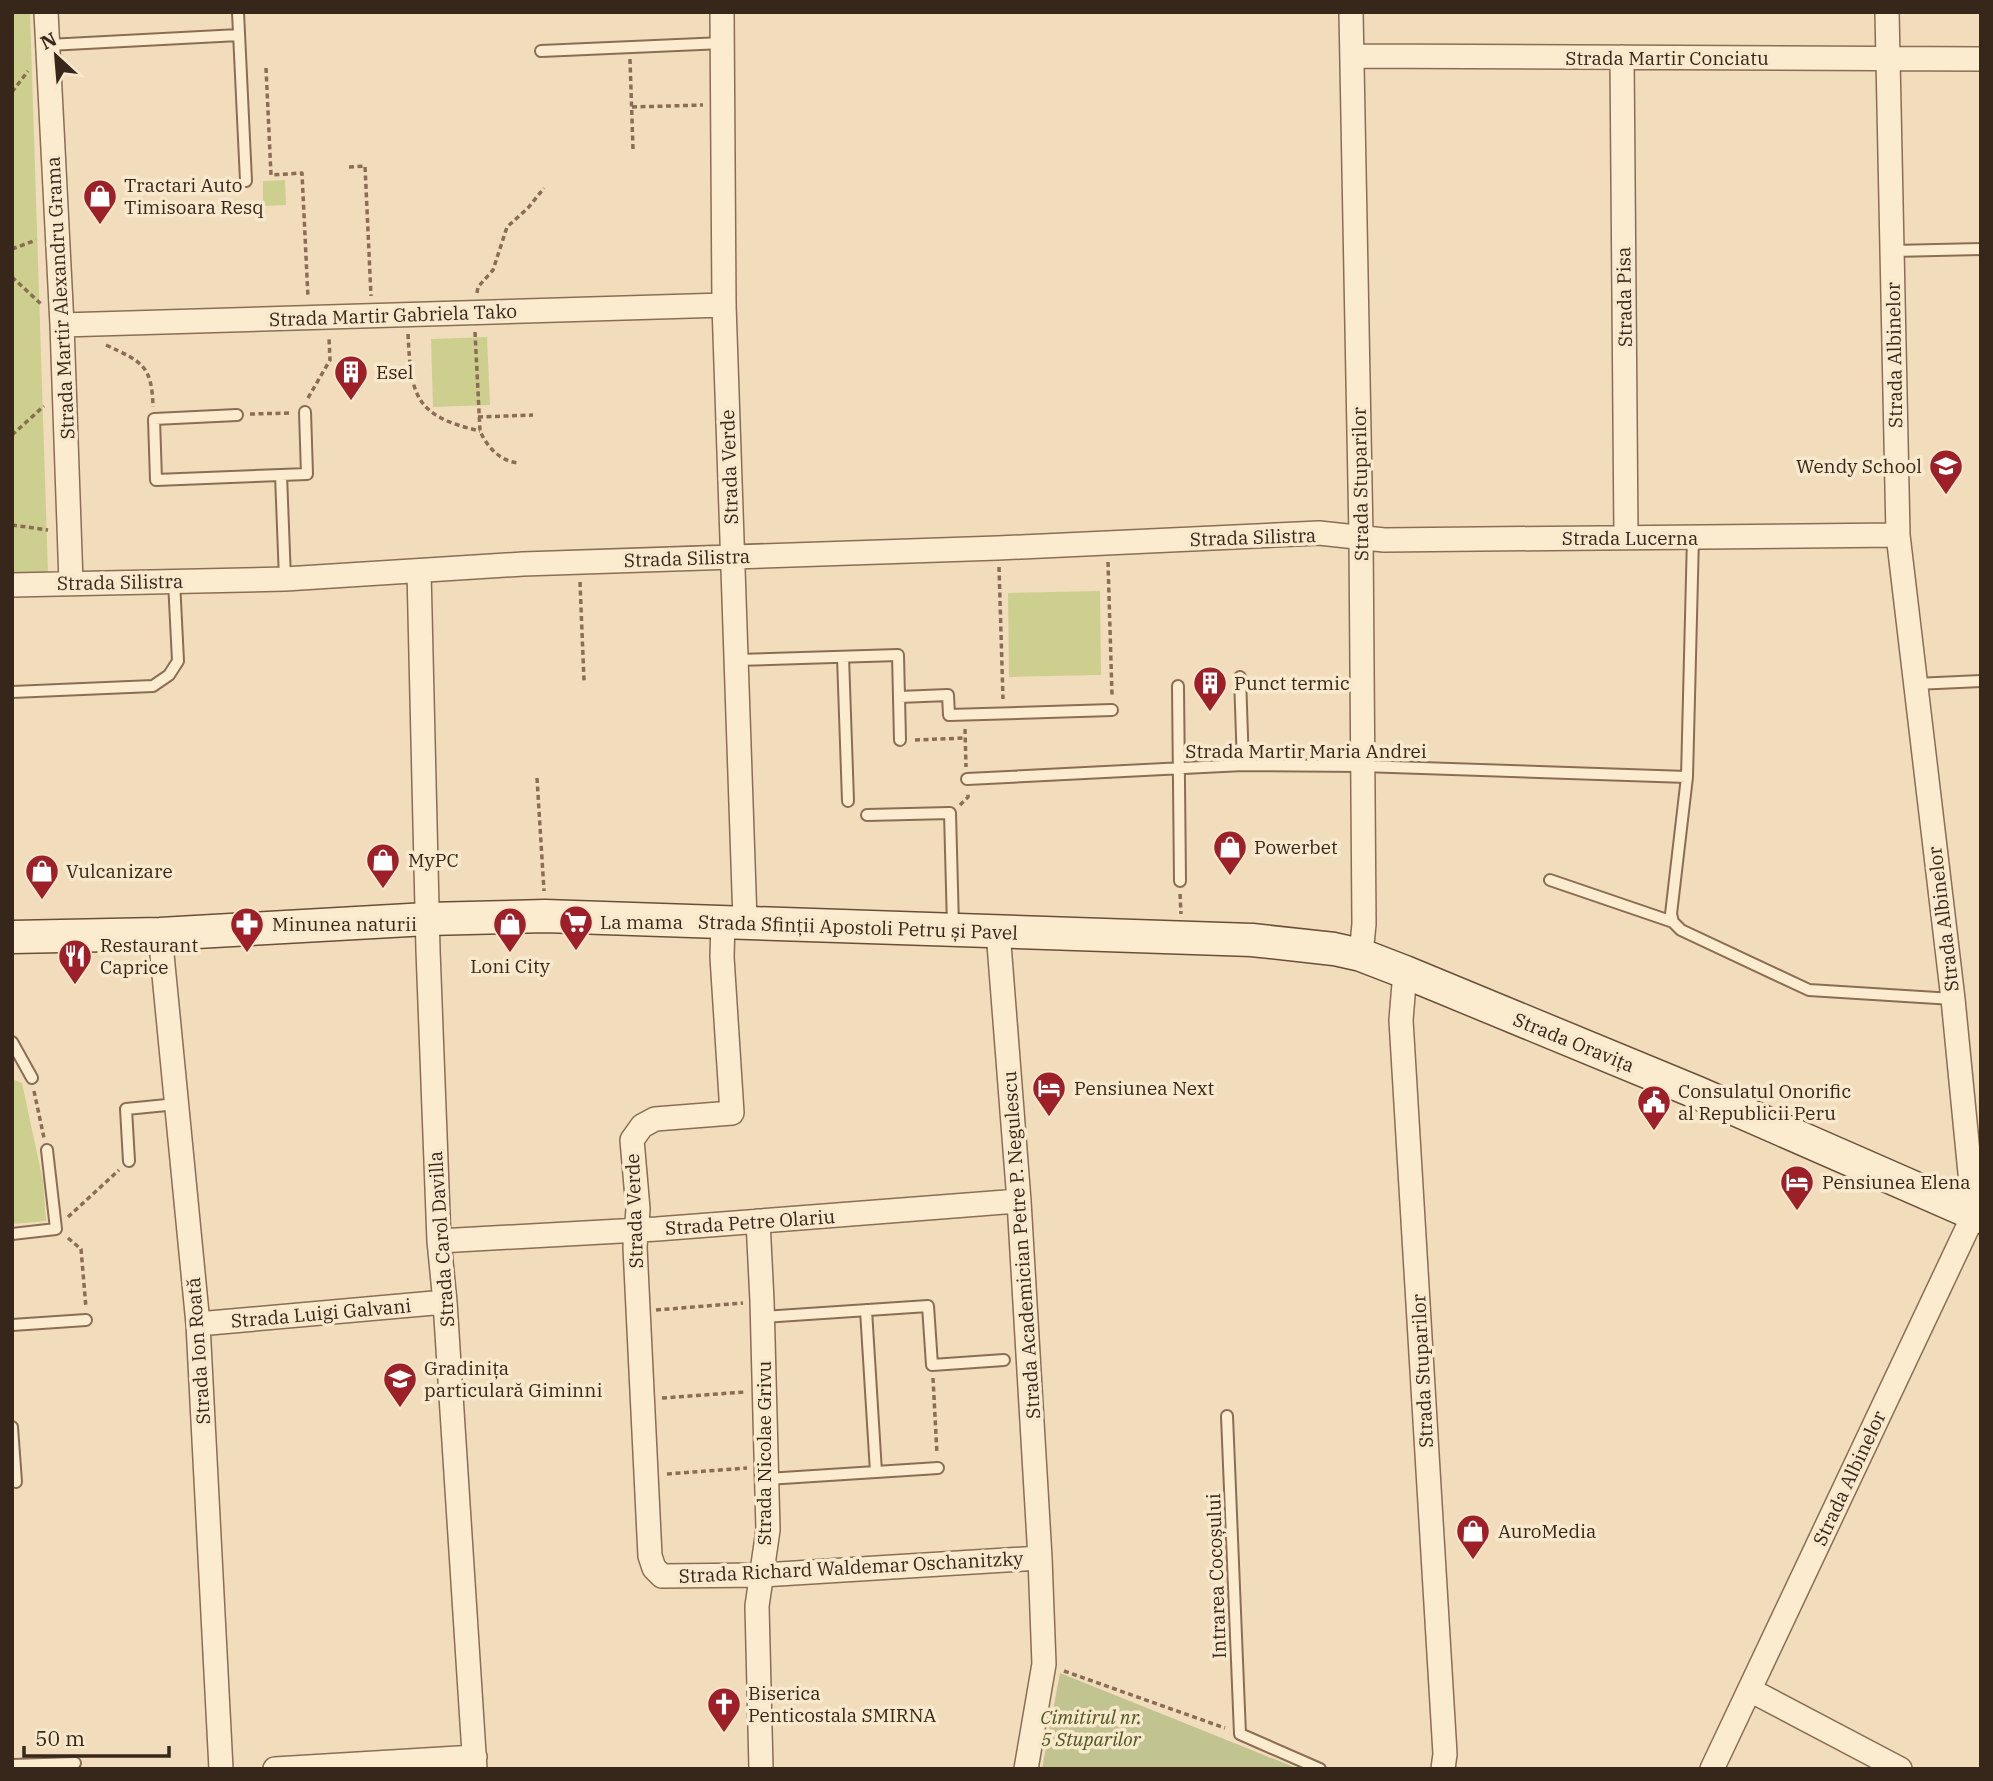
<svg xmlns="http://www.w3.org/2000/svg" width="1993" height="1781" viewBox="0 0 1993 1781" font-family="'IBM Plex Serif',serif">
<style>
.green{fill:#cdcf8f}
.cemetery{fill:#c1c390}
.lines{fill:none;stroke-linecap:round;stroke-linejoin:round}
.service-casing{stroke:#8a6d54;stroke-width:14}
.minor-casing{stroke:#8a6d54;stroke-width:26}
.secondary-casing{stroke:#6b4e38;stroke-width:35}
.path{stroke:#8a6d54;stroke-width:3.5;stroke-dasharray:5 3.5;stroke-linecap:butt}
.service{stroke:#fbebcf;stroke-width:10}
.minor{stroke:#fbebcf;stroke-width:23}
.secondary{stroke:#fbebcf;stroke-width:32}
.labels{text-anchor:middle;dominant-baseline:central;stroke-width:7;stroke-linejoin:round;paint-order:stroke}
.street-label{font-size:19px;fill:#37261a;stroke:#f8e8cc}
.poi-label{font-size:19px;fill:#37261a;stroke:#f8e8cc;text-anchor:start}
.park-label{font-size:19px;font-style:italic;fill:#4c561f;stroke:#f8e8cc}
</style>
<rect width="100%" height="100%" fill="#f1ddbc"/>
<!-- green -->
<path class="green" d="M 12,12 L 30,12 L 48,573 L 12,573 Z
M 285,180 L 286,205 L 263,206 L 263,181 Z
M 487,337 L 490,405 L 433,407 L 431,339 Z
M 1100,591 L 1101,675 L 1009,677 L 1008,593 Z
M 12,1079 L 22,1083 L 43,1181 L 46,1221 L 12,1224 Z"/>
<!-- cemetery -->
<path class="cemetery" d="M 1060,1673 L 1299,1769 L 1042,1769 Z"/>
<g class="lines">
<!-- service casing -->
<g class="service-casing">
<path id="service" d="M 238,12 L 246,181
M 48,45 L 239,35
M 541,51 L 723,43
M 1892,251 L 1981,249
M 237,415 L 154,419 L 156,480 L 307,474 L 305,412
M 281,475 L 285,579
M 1693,537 L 1687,777 L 1671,914 L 1673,922 L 1681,930 L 1809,990 L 1953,999
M 843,657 L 848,801
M 736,660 L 898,655 L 900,740
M 1240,677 L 1243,765
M 1915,684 L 1981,681
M 1178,686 L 1180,881
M 12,692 L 153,686 L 169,675 L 178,661 L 174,581
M 899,697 L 948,695 L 949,715 L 1112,710
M 967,779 L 1243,765 L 1362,766 L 1687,777
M 867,815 L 950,813 L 953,926
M 1550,880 L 1673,922
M 12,1042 L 32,1078
M 129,1161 L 126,1109 L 177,1104
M 12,1234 L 56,1229 L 47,1150
M 866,1310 L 876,1472
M 763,1317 L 928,1306 L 932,1365 L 1004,1360
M 12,1325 L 86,1320
M 1227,1416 L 1240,1734 L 1320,1769
M 12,1427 L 16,1482
M 767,1479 L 938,1468
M 12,1765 L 75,1763"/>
</g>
<!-- minor casing -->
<g class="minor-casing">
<path id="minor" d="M 46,12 L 62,325 L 71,583
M 722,12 L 724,305 L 745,921
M 1351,12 L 1361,537 L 1364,924 L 1361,955
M 1353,56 L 1981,59
M 1622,57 L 1626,537
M 62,325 L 724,305
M 419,571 L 428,950 L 439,1241 L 445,1302 L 475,1769
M 12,585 L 285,579 L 523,564 L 998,548 L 1319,533 L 1384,540 L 1898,535
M 723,922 L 722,957 L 732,1113 L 655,1119 L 642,1126 L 632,1140 L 638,1209 L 635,1247 L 650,1556 L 654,1568 L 662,1576 L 762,1575 L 1040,1558
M 998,931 L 1019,1201 L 1040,1558 L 1044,1664 L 1026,1769
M 160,934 L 198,1324 L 221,1769
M 1405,972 L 1401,1020 L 1445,1754 L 1443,1769
M 758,1221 L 762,1301 L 768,1530 L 757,1606 L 761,1769
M 439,1241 L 657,1229 L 1019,1201
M 198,1324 L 445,1302
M 1750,1690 L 1900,1769
M 275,1769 L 475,1757
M 1712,1769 L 1974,1214 L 1953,999 L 1898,535 L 1887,12"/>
</g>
<!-- secondary casing -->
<g class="secondary-casing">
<path id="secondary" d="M 12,937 L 160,934 L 427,919 L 545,916 L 1252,940 L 1334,949 L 1361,955 L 1405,972 L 1698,1093 L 1981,1217"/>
</g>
<!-- path -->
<path class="path" d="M 630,59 L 633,149
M 266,68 L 271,175 L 302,173 L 308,298
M 12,92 L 28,71
M 632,107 L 703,105
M 349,167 L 365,166 L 371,296
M 12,249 L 36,240
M 12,277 L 41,304
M 477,293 L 478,287 L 493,270 L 507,227 L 528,208 L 544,188
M 475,332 L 480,431 C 487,447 501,462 519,463
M 408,334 C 411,397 415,416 480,431
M 106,345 C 142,362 152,365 153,407
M 308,398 L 330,360 L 329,338
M 250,414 L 291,413
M 478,417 L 533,415
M 12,435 L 44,406
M 12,525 L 48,530
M 1108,562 L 1112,695
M 999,567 L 1003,699
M 580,582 L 584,681
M 965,729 L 966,767
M 915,740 L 965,738
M 537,778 L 544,891
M 960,805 L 968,797 L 968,792
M 1180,894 L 1181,914
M 34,1091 L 44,1138
M 68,1217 L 119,1170
M 68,1238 L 81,1249 L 86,1308
M 656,1310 L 743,1303
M 933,1378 L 937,1454
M 662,1398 L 745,1392
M 667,1474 L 747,1468
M 1064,1671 L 1225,1728"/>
<!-- service -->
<use href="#service" class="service"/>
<!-- minor -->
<use href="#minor" class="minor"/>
<!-- secondary -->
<use href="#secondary" class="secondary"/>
</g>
<!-- icons -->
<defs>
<g id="shop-pin" transform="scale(1.75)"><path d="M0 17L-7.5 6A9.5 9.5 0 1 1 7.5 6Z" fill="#9d2029" stroke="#f8e8cc"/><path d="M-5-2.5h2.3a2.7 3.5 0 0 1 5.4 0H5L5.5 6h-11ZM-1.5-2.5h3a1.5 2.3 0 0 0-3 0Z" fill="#fff"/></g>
<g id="building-pin" transform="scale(1.75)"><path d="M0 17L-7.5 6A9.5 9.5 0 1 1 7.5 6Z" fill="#9d2029" stroke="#f8e8cc"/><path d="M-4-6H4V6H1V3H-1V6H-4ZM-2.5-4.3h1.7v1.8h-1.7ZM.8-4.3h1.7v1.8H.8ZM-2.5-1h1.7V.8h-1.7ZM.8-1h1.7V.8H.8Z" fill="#fff"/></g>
<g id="school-pin" transform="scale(1.75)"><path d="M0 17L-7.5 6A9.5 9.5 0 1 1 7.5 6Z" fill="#9d2029" stroke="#f8e8cc"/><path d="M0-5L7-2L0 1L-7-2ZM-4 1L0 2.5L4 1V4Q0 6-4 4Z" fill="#fff"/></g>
<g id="supermarket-pin" transform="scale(1.75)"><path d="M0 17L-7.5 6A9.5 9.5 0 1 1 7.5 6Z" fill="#9d2029" stroke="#f8e8cc"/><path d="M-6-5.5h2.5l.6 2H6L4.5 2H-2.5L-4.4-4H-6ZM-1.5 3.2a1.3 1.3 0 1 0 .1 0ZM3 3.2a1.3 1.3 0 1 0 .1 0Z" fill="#fff"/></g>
<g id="pharmacy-pin" transform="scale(1.75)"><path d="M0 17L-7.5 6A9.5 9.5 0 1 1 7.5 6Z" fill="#9d2029" stroke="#f8e8cc"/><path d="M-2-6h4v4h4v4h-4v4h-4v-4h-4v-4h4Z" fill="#fff"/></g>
<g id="restaurant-pin" transform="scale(1.75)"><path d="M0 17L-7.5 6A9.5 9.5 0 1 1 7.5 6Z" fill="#9d2029" stroke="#f8e8cc"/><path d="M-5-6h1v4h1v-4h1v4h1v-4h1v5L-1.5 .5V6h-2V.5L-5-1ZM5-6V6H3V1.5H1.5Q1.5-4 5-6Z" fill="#fff"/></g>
<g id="hotel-pin" transform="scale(1.75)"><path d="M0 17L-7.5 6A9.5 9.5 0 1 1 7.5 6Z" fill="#9d2029" stroke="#f8e8cc"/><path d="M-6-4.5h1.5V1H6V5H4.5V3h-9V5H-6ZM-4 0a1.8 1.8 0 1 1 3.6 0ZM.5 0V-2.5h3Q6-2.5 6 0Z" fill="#fff"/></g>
<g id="civic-pin" transform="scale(1.75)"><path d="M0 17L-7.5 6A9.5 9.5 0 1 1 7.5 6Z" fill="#9d2029" stroke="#f8e8cc"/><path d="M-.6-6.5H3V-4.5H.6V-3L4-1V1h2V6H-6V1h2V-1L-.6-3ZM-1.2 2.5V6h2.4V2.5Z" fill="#fff"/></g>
<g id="church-pin" transform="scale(1.75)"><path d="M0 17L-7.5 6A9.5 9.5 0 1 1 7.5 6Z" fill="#9d2029" stroke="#f8e8cc"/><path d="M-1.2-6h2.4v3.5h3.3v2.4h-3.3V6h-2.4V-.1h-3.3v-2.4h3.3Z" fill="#fff"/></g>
</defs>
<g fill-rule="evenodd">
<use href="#shop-pin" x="100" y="196"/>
<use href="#building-pin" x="351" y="372"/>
<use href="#school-pin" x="1946" y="466"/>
<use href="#building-pin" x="1210" y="683"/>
<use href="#shop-pin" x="1230" y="847"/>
<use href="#shop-pin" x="383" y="860"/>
<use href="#shop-pin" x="42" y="871"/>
<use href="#supermarket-pin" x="576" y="922"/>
<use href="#pharmacy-pin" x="247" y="924"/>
<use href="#shop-pin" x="510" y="924"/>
<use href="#restaurant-pin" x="75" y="956"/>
<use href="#hotel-pin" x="1049" y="1088"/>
<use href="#civic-pin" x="1654" y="1102"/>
<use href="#hotel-pin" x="1797" y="1182"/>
<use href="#school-pin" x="400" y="1379"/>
<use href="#shop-pin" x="1473" y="1531"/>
<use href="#church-pin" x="724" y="1704"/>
</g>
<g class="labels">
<!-- street labels -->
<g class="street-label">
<text x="1667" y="58">Strada Martir Conciatu</text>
<text transform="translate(1624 297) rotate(-91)">Strada Pisa</text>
<text transform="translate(60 298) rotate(-93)">Strada Martir Alexandru Grama</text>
<text transform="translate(393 315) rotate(-2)">Strada Martir Gabriela Tako</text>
<text transform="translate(1894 355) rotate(-91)">Strada Albinelor</text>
<text transform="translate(729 467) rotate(-92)">Strada Verde</text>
<text transform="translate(1360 484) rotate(-91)">Strada Stuparilor</text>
<text transform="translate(1253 537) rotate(-2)">Strada Silistra</text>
<text x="1630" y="538">Strada Lucerna</text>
<text transform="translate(687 558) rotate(-2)">Strada Silistra</text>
<text transform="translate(120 582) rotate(-1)">Strada Silistra</text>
<text x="1306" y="751">Strada Martir Maria Andrei</text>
<text transform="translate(1943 919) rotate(-97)">Strada Albinelor</text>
<text transform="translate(858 927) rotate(2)">Strada Sfinții Apostoli Petru și Pavel</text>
<text transform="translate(1574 1042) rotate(22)">Strada Oravița</text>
<text transform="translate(634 1211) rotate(-92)">Strada Verde</text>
<text transform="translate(750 1222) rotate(-4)">Strada Petre Olariu</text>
<text transform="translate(441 1239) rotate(-94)">Strada Carol Davilla</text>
<text transform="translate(1021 1245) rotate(-94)">Strada Academician Petre P. Negulescu</text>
<text transform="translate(321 1313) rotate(-5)">Strada Luigi Galvani</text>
<text transform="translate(198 1351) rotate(-94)">Strada Ion Roată</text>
<text transform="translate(1422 1371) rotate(-93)">Strada Stuparilor</text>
<text transform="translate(764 1453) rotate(-90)">Strada Nicolae Grivu</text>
<text transform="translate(1849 1478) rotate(-65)">Strada Albinelor</text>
<text transform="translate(851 1567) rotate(-3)">Strada Richard Waldemar Oschanitzky</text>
<text transform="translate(1216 1576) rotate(-92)">Intrarea Cocoșului</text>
</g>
<!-- poi labels -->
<g class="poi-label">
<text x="124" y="185">Tractari Auto<tspan x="124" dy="22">Timisoara Resq</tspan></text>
<text x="376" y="372">Esel</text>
<text x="1922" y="466" text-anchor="end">Wendy School</text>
<text x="1234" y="683">Punct termic</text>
<text x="1254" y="847">Powerbet</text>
<text x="408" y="860">MyPC</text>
<text x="66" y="871">Vulcanizare</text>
<text x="600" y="922">La mama</text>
<text x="272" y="924">Minunea naturii</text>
<text x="100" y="945">Restaurant<tspan x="100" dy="22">Caprice</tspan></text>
<text x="510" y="966" text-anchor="middle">Loni City</text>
<text x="1074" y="1088">Pensiunea Next</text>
<text x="1678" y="1091">Consulatul Onorific<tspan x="1678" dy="22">al Republicii Peru</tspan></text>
<text x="1822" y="1182">Pensiunea Elena</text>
<text x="424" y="1368">Gradinița<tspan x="424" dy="22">particulară Giminni</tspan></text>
<text x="1498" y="1531">AuroMedia</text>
<text x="748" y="1693">Biserica<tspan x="748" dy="22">Penticostala SMIRNA</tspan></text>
</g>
<!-- park labels -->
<g class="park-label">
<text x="1091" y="1717">Cimitirul nr.<tspan x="1091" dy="22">5 Stuparilor</tspan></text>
</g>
</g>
<!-- border -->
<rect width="1993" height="1781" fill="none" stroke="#37261a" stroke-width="28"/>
<!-- north arrow -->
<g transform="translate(56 56) rotate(334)" stroke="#f8e8cc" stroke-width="5" paint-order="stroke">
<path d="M0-5L12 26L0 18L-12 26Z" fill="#37261a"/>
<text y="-10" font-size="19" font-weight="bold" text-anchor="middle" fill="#37261a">N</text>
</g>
<!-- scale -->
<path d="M24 1746v10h145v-10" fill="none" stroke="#37261a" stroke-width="3.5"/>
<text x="35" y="1746" font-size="21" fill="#37261a" stroke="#f8e8cc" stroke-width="5" paint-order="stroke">50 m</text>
</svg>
